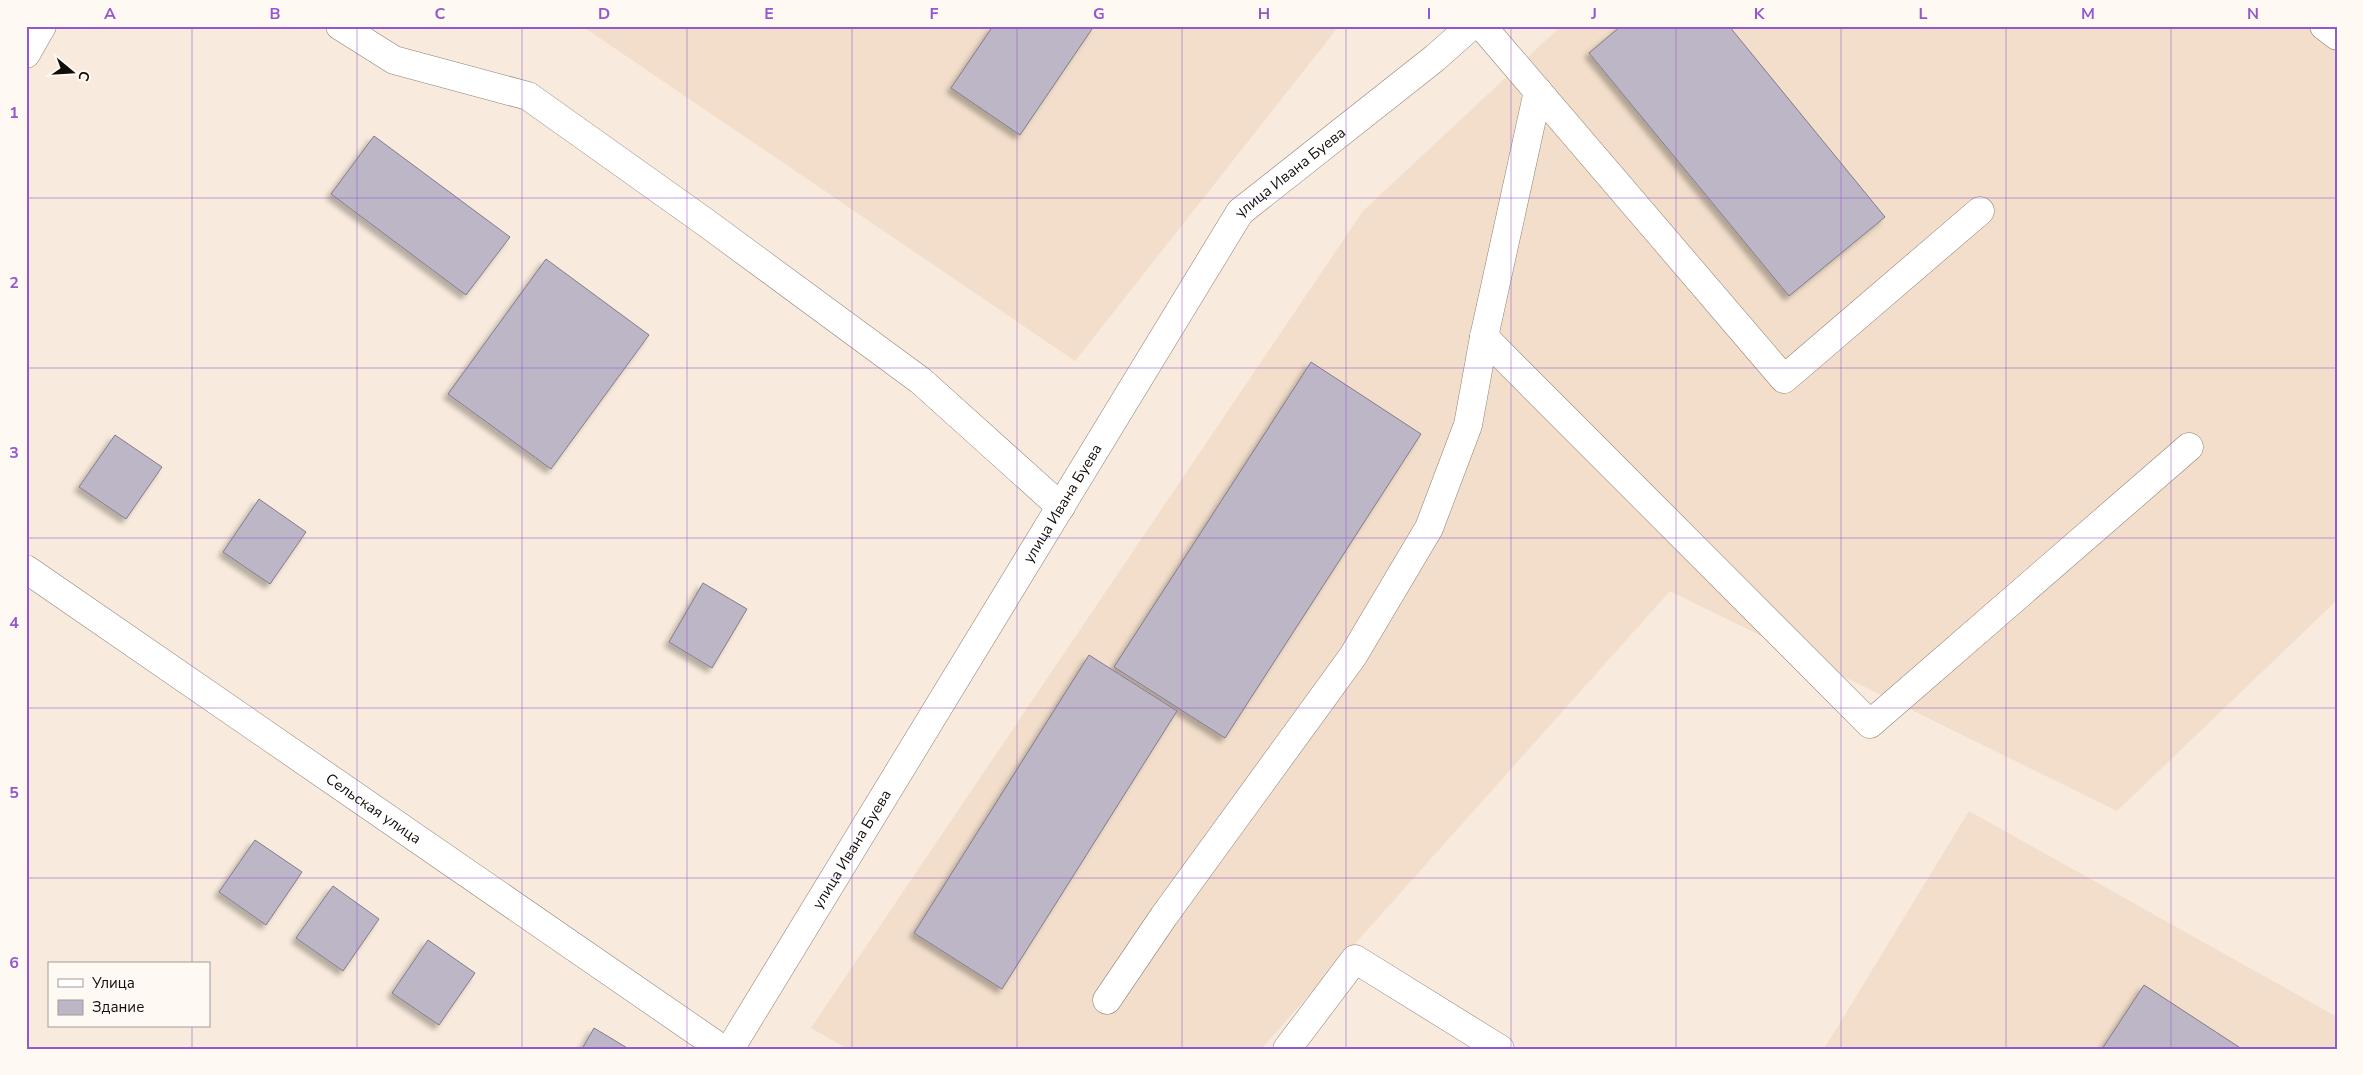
<svg xmlns="http://www.w3.org/2000/svg" width="2363" height="1075" viewBox="0 0 2363 1075" font-family="'Nunito Sans',sans-serif">
<style>
.built{fill:#f2deca}
.building{fill:#bdb6c7;stroke:#827b8a;filter:url(#shadow)}
.lines{fill:none;stroke-linecap:round;stroke-linejoin:round}
.minor-casing{stroke:#8c7f73;stroke-width:29}
.minor{stroke:#fff;stroke-width:28}
.grid{fill:none;stroke:#9458ce;stroke-width:1;stroke-opacity:0.55}
.labels{text-anchor:middle;dominant-baseline:central;stroke-width:4.5;stroke-linejoin:round;paint-order:stroke}
.street-label{font-size:15px;fill:#120d09;stroke:#fef9f3}
.neatline{fill:none;stroke:#9458ce;stroke-width:2}
.grid-label{font-size:16px;text-anchor:middle;font-weight:bold;fill:#9458ce}
</style>
<defs>
<filter id="shadow"><feDropShadow dx="-4.5" dy="4.5" stdDeviation="2.5" flood-color="#0004"/></filter>
</defs>
<rect width="100%" height="100%" fill="#f8eadc"/>
<!-- built -->
<path class="built" d="M 582,26 L 1339,26 L 1075,361 Z
M 1561,26 L 2337,26 L 2337,600 L 2117,811 L 1670,591 L 1261,1049 L 848,1049 L 811,1028 L 1363,211 Z
M 1969,811 L 2337,1017 L 2337,1049 L 1824,1049 Z"/>
<!-- building -->
<path class="building" d="M 993,26 L 1094,26 L 1020,135 L 951,88 Z
M 1621,26 L 1729,26 L 1885,217 L 1789,296 L 1589,53 Z
M 374,136 L 510,237 L 466,295 L 331,194 Z
M 546,259 L 649,335 L 551,469 L 448,394 Z
M 1311,362 L 1421,434 L 1225,738 L 1114,667 Z
M 115,435 L 162,467 L 126,519 L 79,487 Z
M 259,499 L 306,532 L 270,584 L 223,552 Z
M 703,583 L 747,609 L 712,668 L 669,642 Z
M 1089,655 L 1177,711 L 1002,989 L 914,933 Z
M 255,840 L 302,872 L 266,925 L 219,892 Z
M 333,886 L 379,919 L 343,971 L 296,938 Z
M 428,940 L 475,973 L 439,1025 L 392,993 Z
M 2144,985 L 2242,1049 L 2102,1049 Z
M 594,1028 L 629,1049 L 582,1049 Z"/>
<g class="lines">
<!-- minor casing -->
<g class="minor-casing">
<g id="minor">
<path d="M 340,26 L 394,60 L 528,96 L 705,222 L 921,381 L 1061,507"/>
<path d="M 1482,26 L 1784,379 L 1980,211"/>
<path d="M 2324,26 L 2337,36"/>
<path d="M 26,54 L 42,26"/>
<path d="M 1484,337 L 1870,724 L 2189,447"/>
<path id="s1" d="M 26,569 L 722,1049"/>
<path d="M 1107,1000 L 1164,916 L 1353,656 L 1429,528 L 1468,425 L 1484,337 L 1538,91"/>
<path id="s2" d="M 730,1049 L 1240,212 L 1435,58 L 1471,26"/>
<path d="M 1287,1049 L 1355,959 L 1500,1049"/>
</g>
</g>
<!-- minor -->
<use href="#minor" class="minor"/>
</g>
<!-- grid -->
<path class="grid" d="M 192,26 L 192,964M 357,26 L 357,1049M 522,26 L 522,1049M 687,26 L 687,1049M 852,26 L 852,1049M 1017,26 L 1017,1049M 1182,26 L 1182,1049M 1346,26 L 1346,1049M 1511,26 L 1511,1049M 1676,26 L 1676,1049M 1841,26 L 1841,1049M 2006,26 L 2006,1049M 2171,26 L 2171,1049M 26,198 L 2337,198M 26,368 L 2337,368M 26,538 L 2337,538M 26,708 L 2337,708M 26,878 L 2337,878M 192,1026 L 192,1049"/>
<g class="labels">
<!-- street labels -->
<g class="street-label">
<text stroke="none"><textPath href="#s2" startOffset="1044">улица Ивана Буева</textPath></text>
<text stroke="none"><textPath href="#s2" startOffset="639">улица Ивана Буева</textPath></text>
<text stroke="none"><textPath href="#s1" startOffset="422">Сельская улица</textPath></text>
<text stroke="none"><textPath href="#s2" startOffset="234">улица Ивана Буева</textPath></text>
</g>
</g>
<!-- border -->
<rect width="2363" height="1075" fill="none" stroke="#fef9f3" stroke-width="55"/>
<!-- legend -->
<rect x="48" y="962" width="162" height="65" fill="#fef9f3" stroke="#a09b95"/>
<rect x="58" y="979" width="25" height="8" fill="#ffffff" stroke="#a09b95"/>
<text x="92" y="988" font-size="15" fill="#120d09">Улица</text>
<rect x="58" y="1000" width="25" height="15" fill="#bdb6c7" stroke="#a09b95"/>
<text x="92" y="1012" font-size="15" fill="#120d09">Здание</text>
<!-- north arrow -->
<g transform="translate(72 72) rotate(108)" stroke="#fef9f3" stroke-width="4" paint-order="stroke">
<path d="M0-4L9 19L0 12L-9 19Z" fill="#120d09"/>
<text y="-8" font-size="14" font-weight="bold" text-anchor="middle" fill="#120d09">С</text>
</g>
<rect x="28" y="28" width="2308" height="1020" class="neatline"/>
<g class="grid-label">
<text x="110" y="19">A</text>
<text x="275" y="19">B</text>
<text x="440" y="19">C</text>
<text x="604" y="19">D</text>
<text x="769" y="19">E</text>
<text x="934" y="19">F</text>
<text x="1099" y="19">G</text>
<text x="1264" y="19">H</text>
<text x="1429" y="19">I</text>
<text x="1594" y="19">J</text>
<text x="1759" y="19">K</text>
<text x="1923" y="19">L</text>
<text x="2088" y="19">M</text>
<text x="2253" y="19">N</text>
<text x="14" y="118">1</text>
<text x="14" y="288">2</text>
<text x="14" y="458">3</text>
<text x="14" y="628">4</text>
<text x="14" y="798">5</text>
<text x="14" y="968">6</text>
</g>
</svg>
